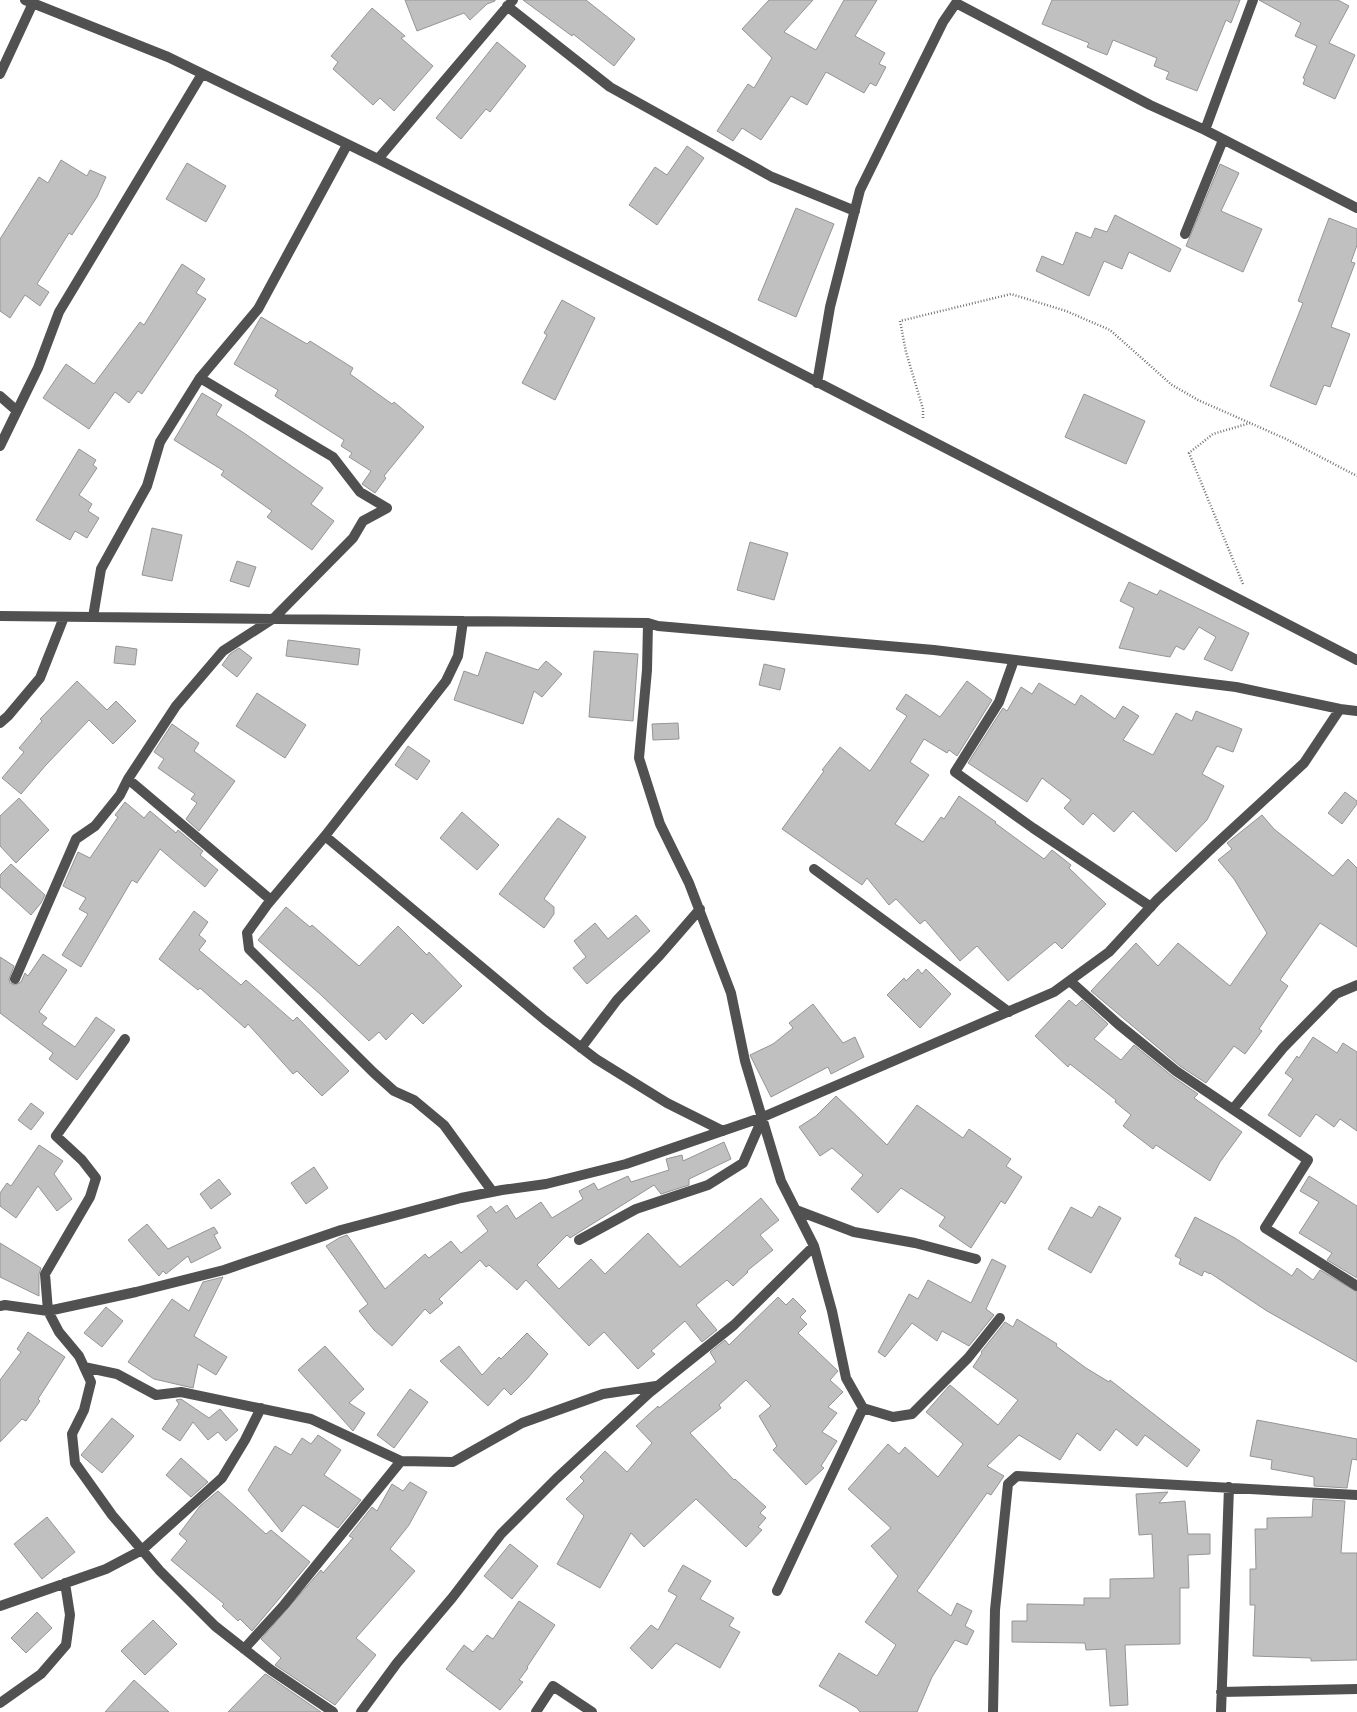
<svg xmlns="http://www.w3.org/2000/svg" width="1357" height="1712" viewBox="0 0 1357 1712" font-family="Signika,sans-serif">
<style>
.building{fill:#c0c0c0;stroke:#959595}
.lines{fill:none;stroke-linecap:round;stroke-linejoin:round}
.path{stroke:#737373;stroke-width:2.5;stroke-dasharray:1 2;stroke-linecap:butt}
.minor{stroke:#515151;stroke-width:10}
</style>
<rect width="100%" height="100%" fill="#fff"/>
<!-- building -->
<path class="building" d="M 405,0 L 495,0 L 495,1 L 487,4 L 470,20 L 464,13 L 417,31 Z
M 523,0 L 586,0 L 635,39 L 614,66 L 573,34 L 572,36 Z
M 769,0 L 813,0 L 784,32 L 816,50 L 844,0 L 877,0 L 855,36 L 885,53 L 879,64 L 886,67 L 876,86 L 870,83 L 864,93 L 826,72 L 807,105 L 791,96 L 761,140 L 742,128 L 733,141 L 717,131 L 748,84 L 754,88 L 772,58 L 742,29 Z
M 1052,0 L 1240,0 L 1231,23 L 1226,20 L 1197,91 L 1166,79 L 1169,72 L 1154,66 L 1157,58 L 1113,40 L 1107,55 L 1087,47 L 1089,43 L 1042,24 Z
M 1259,0 L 1338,0 L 1349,6 L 1329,43 L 1355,55 L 1335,99 L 1303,84 L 1305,79 L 1303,78 L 1317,46 L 1295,36 L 1301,23 Z
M 372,8 L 405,36 L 401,38 L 433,66 L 394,111 L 380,98 L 373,105 L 333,69 L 338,62 L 331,56 Z
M 497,42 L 526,66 L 490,112 L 486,109 L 461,139 L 436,118 Z
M 687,146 L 704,158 L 657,225 L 629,205 L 655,167 L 667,175 Z
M 61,160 L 87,176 L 90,170 L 106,177 L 97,197 L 72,235 L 69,233 L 37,284 L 49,292 L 40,306 L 25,295 L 10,318 L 0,311 L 0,239 L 39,177 L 48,183 Z
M 187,163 L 226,186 L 206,222 L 166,199 Z
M 1220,164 L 1239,173 L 1221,211 L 1262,229 L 1243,272 L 1186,246 Z
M 796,208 L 834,224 L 796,317 L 758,300 Z
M 1115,215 L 1181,249 L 1170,272 L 1129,252 L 1122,269 L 1104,261 L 1089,296 L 1036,271 L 1042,256 L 1063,265 L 1076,232 L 1091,238 L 1095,228 L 1107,232 Z
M 1329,218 L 1357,229 L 1357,245 L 1351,262 L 1355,263 L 1331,327 L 1350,334 L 1330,387 L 1324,385 L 1316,405 L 1270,386 L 1303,303 L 1298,301 Z
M 182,264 L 205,279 L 196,293 L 206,299 L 142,394 L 138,391 L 129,403 L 115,392 L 89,429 L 43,398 L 66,364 L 94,384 L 140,322 L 144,325 Z
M 562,300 L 595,318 L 555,400 L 522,383 L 547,335 L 544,333 Z
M 261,317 L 307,344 L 310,341 L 353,368 L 350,374 L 392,404 L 394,402 L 424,427 L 384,476 L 386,478 L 375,493 L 362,484 L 371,471 L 349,457 L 352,453 L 341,446 L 344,440 L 275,396 L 278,390 L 234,364 Z
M 202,393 L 222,405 L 216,415 L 244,433 L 323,488 L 311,504 L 334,521 L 312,550 L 267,517 L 272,511 L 221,475 L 224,471 L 174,440 Z
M 1084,394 L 1145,421 L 1126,464 L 1065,437 Z
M 79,449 L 96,460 L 93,465 L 97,468 L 79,495 L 92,504 L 88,511 L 99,518 L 87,538 L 75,531 L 70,540 L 36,520 Z
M 152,528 L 182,535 L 172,581 L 142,575 Z
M 750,542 L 788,553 L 774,600 L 737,590 Z
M 237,561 L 256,567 L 249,587 L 230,581 Z
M 1129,582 L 1157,595 L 1160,590 L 1249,633 L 1232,671 L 1204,659 L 1216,637 L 1199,627 L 1184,650 L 1176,646 L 1170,657 L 1119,648 L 1134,608 L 1120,601 Z
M 288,640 L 360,649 L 358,665 L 286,656 Z
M 116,646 L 137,649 L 135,665 L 114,663 Z
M 239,648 L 252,658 L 237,677 L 222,665 L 230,654 Z
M 594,651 L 638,654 L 633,721 L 589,717 Z
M 486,652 L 538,670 L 546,661 L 562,674 L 542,697 L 534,691 L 523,724 L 454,700 L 464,671 L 478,676 Z
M 764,664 L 785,669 L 780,690 L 759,685 Z
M 77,681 L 107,710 L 116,701 L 136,721 L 113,744 L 89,720 L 46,765 L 21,794 L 2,778 L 24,752 L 19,748 L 42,721 L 40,719 Z
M 967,681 L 992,700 L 957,756 L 949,750 L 947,753 L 924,739 L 910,762 L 929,775 L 895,824 L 923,842 L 941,817 L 944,819 L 959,796 L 996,822 L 995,823 L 1044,859 L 1052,850 L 1071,865 L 1069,868 L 1106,904 L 1062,949 L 1055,942 L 1008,981 L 977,946 L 960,961 L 925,920 L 920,924 L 896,899 L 889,905 L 867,878 L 862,885 L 782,829 L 824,771 L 822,770 L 840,747 L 870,771 L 907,716 L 896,709 L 906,694 L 940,717 Z
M 1039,683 L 1075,705 L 1081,695 L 1115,719 L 1123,706 L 1139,716 L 1123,740 L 1153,755 L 1176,713 L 1192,721 L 1196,711 L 1242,729 L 1233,752 L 1217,746 L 1202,774 L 1224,786 L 1207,820 L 1176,852 L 1133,811 L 1114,832 L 1093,813 L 1083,825 L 1064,808 L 1071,800 L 1042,778 L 1027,802 L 968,763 L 1003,708 L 1007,711 L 1021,687 L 1032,694 Z
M 257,693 L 306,725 L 285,758 L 236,726 Z
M 678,723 L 679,739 L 653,740 L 652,724 Z
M 172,724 L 199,743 L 194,751 L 235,781 L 199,831 L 186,819 L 197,803 L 191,799 L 195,794 L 158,768 L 164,759 L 154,752 Z
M 408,746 L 430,761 L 417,780 L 395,765 Z
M 1345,792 L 1357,801 L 1357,804 L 1342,824 L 1328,813 Z
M 19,798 L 49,830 L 16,863 L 0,846 L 0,816 Z
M 125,802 L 144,818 L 150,811 L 176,833 L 178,830 L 203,851 L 200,855 L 218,870 L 205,887 L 160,849 L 137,883 L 132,880 L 81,967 L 62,955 L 88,914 L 79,909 L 86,898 L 63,886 L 78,852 L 90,858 L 118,817 L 115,815 Z
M 462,812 L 499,845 L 477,870 L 440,838 Z
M 1262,815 L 1274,829 L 1333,876 L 1348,859 L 1357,868 L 1357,947 L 1320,923 L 1280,980 L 1288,986 L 1259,1029 L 1262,1031 L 1245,1054 L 1234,1046 L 1206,1083 L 1180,1066 L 1091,991 L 1136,943 L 1158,966 L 1178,943 L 1230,986 L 1267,933 L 1234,879 L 1218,860 L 1232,849 L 1227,843 Z
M 558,818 L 586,837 L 544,899 L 554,907 L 554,914 L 544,928 L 499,894 Z
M 11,864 L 45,895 L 41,903 L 31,915 L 0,887 L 0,875 Z
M 286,907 L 310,927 L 312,925 L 359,966 L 398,926 L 427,955 L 429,952 L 462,986 L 423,1024 L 412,1013 L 386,1040 L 379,1032 L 369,1041 L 320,994 L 258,940 Z
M 194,911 L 208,922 L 199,935 L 206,941 L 199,950 L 241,985 L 246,980 L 293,1021 L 297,1017 L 349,1071 L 322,1096 L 297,1071 L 293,1074 L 248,1024 L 245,1028 L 200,988 L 198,990 L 159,959 Z
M 636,915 L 650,931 L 587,984 L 573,968 L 586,957 L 574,941 L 595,923 L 608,939 Z
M 43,954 L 67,970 L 39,1012 L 47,1018 L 42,1024 L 75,1047 L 96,1017 L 115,1030 L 77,1080 L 49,1059 L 53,1053 L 0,1013 L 0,957 L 14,966 L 9,979 L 10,983 L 15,985 L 21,982 L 25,973 L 28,976 Z
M 918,969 L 922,974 L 926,969 L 951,994 L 920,1028 L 887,995 L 904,978 L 906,981 Z
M 1069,1000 L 1076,1006 L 1082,1000 L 1108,1024 L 1094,1039 L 1121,1060 L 1134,1045 L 1172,1076 L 1198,1094 L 1194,1098 L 1242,1132 L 1220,1162 L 1210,1181 L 1156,1145 L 1153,1149 L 1123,1126 L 1131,1115 L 1115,1102 L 1116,1100 L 1070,1064 L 1068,1067 L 1035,1036 Z
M 813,1004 L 843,1043 L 855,1037 L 864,1057 L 831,1074 L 828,1067 L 771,1097 L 750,1055 L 773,1044 L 793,1028 L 789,1023 Z
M 1313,1037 L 1337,1053 L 1343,1043 L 1357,1052 L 1357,1131 L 1340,1119 L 1334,1127 L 1316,1114 L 1300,1137 L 1268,1115 L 1293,1079 L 1285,1073 L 1297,1056 L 1299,1058 Z
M 836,1096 L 887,1145 L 917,1105 L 963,1138 L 969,1129 L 1011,1159 L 1006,1166 L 1022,1177 L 1005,1204 L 1001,1201 L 971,1248 L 939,1226 L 945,1217 L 901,1188 L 878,1213 L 851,1189 L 863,1175 L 832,1148 L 820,1156 L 799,1127 L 816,1116 Z
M 31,1103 L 44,1113 L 31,1130 L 18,1120 Z
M 724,1142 L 731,1159 L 689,1179 L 689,1185 L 661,1194 L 654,1185 L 570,1238 L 567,1235 L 537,1265 L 559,1289 L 591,1259 L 605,1274 L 648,1233 L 680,1267 L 761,1198 L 779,1220 L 760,1235 L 773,1250 L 747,1271 L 748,1272 L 733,1286 L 727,1280 L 696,1305 L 717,1330 L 702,1342 L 685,1321 L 651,1351 L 655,1354 L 638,1369 L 604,1332 L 589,1346 L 526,1280 L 517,1290 L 489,1265 L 486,1267 L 480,1260 L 439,1299 L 443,1303 L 430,1314 L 425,1309 L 392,1346 L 374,1330 L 359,1311 L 368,1304 L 326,1246 L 339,1238 L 347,1235 L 385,1289 L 425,1254 L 429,1258 L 451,1241 L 461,1253 L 488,1231 L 477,1216 L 491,1206 L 496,1213 L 507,1205 L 516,1219 L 541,1202 L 552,1218 L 583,1199 L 579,1191 L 594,1183 L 598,1190 L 628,1176 L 631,1182 L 669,1170 L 666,1159 L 682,1155 L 683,1161 Z
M 39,1145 L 63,1161 L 54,1174 L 72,1199 L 57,1211 L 38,1186 L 16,1218 L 0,1206 L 0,1193 L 7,1183 L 11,1186 Z
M 314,1167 L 328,1188 L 306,1204 L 291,1183 Z
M 1309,1176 L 1357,1206 L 1357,1278 L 1327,1260 L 1332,1253 L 1299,1233 L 1319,1202 L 1300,1191 Z
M 219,1179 L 231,1194 L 211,1209 L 200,1194 Z
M 1099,1206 L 1121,1218 L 1091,1273 L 1048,1249 L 1071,1207 L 1092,1218 Z
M 1195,1217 L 1235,1238 L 1292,1276 L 1297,1268 L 1313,1280 L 1320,1270 L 1357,1292 L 1357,1362 L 1267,1311 L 1210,1273 L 1210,1274 L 1204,1271 L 1202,1276 L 1179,1264 L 1181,1259 L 1175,1256 Z
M 147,1224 L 168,1249 L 214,1227 L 218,1233 L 214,1235 L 221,1248 L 191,1263 L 188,1256 L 166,1274 L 163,1271 L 159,1276 L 128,1240 Z
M 0,1243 L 41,1268 L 39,1274 L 39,1296 L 0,1277 Z
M 992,1259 L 1006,1266 L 986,1309 L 994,1315 L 969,1346 L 942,1331 L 937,1341 L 912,1323 L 885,1357 L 878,1352 L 909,1294 L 918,1299 L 928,1280 L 971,1303 Z
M 223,1277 L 194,1336 L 227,1357 L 216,1375 L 198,1364 L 193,1388 L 154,1379 L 128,1362 L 172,1299 L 189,1311 L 203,1282 Z
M 778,1297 L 786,1305 L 793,1298 L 806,1311 L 800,1317 L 807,1324 L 798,1333 L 838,1371 L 830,1380 L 843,1392 L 828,1407 L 837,1413 L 822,1432 L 837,1441 L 821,1466 L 824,1468 L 806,1485 L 773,1450 L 777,1446 L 759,1416 L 771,1406 L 746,1380 L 719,1405 L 721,1408 L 690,1433 L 734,1480 L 735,1479 L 766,1507 L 760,1513 L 766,1518 L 758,1527 L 762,1530 L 746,1547 L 696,1499 L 644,1547 L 631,1533 L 600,1588 L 557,1564 L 584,1516 L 566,1499 L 584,1481 L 580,1477 L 605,1451 L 627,1472 L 652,1443 L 636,1426 L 658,1406 L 659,1408 L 716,1362 L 710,1352 L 725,1340 L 729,1345 Z
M 106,1307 L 123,1321 L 102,1347 L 84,1333 Z
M 1017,1319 L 1057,1344 L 1056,1346 L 1086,1368 L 1109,1382 L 1110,1380 L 1200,1450 L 1187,1467 L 1145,1435 L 1137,1446 L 1116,1429 L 1100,1451 L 1077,1433 L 1060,1460 L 1019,1435 L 987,1466 L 1004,1476 L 991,1495 L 987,1493 L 917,1591 L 951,1616 L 957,1603 L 972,1611 L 965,1626 L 974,1631 L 967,1645 L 955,1640 L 932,1677 L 917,1712 L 860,1712 L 857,1708 L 819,1686 L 839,1653 L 877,1676 L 896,1645 L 865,1622 L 898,1576 L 871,1546 L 891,1528 L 848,1489 L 888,1444 L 899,1454 L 905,1447 L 938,1477 L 963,1444 L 926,1412 L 950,1385 L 998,1425 L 1018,1400 L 973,1367 L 982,1353 L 981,1352 L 1005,1322 L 1013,1327 Z
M 28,1332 L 65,1357 L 38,1399 L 40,1401 L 26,1421 L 22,1419 L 0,1442 L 0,1380 L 21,1352 L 17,1349 Z
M 527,1333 L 548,1354 L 527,1379 L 511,1395 L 504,1388 L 488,1406 L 440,1361 L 459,1346 L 482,1375 L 499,1357 L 501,1359 Z
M 325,1346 L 364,1389 L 349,1403 L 365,1413 L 353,1431 L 298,1370 Z
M 410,1389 L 428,1402 L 394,1448 L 377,1435 Z
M 181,1399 L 209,1418 L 220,1409 L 238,1430 L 226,1441 L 218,1432 L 208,1440 L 193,1422 L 180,1441 L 162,1429 L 179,1404 L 176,1400 Z
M 112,1418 L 134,1436 L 102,1473 L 81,1455 Z
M 1257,1420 L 1357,1439 L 1357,1460 L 1352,1459 L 1347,1488 L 1314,1486 L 1314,1477 L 1271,1469 L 1272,1460 L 1250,1456 Z
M 318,1435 L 341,1450 L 324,1475 L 361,1500 L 338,1528 L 303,1505 L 282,1532 L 248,1490 L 275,1446 L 291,1455 L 302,1438 L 311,1444 Z
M 181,1458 L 208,1482 L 191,1497 L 166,1475 Z
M 410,1482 L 427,1492 L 409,1525 L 390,1549 L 415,1571 L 356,1638 L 376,1655 L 335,1705 L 275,1665 L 281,1658 L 261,1639 L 321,1570 L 323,1573 L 353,1538 L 349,1536 L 372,1507 L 377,1511 L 392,1484 L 403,1491 Z
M 218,1491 L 266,1534 L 271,1530 L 310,1562 L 252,1631 L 240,1619 L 238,1621 L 222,1606 L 224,1604 L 171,1560 L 187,1541 L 179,1534 L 200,1506 Z
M 1168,1492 L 1159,1503 L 1185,1501 L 1188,1534 L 1210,1534 L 1210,1554 L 1188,1555 L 1189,1588 L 1180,1588 L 1180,1644 L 1125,1645 L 1128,1705 L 1110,1706 L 1106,1649 L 1086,1650 L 1085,1643 L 1012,1642 L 1012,1621 L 1027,1621 L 1027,1604 L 1084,1605 L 1084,1598 L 1110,1598 L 1110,1579 L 1154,1578 L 1152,1534 L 1139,1535 L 1136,1494 Z
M 1313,1499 L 1345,1501 L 1341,1553 L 1357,1553 L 1357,1660 L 1311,1661 L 1311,1658 L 1253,1656 L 1255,1605 L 1250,1605 L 1250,1569 L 1256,1569 L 1255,1529 L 1267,1529 L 1267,1518 L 1312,1517 Z
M 47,1517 L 75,1552 L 42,1579 L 14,1544 Z
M 510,1544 L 538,1566 L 512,1599 L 484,1576 Z
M 683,1565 L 711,1581 L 700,1599 L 734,1618 L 729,1626 L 740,1632 L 720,1668 L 676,1643 L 652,1669 L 630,1648 L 651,1625 L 658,1630 L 677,1596 L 668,1591 Z
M 519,1601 L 555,1625 L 527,1667 L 528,1668 L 519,1680 L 523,1682 L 500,1710 L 446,1669 L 464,1645 L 473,1652 L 487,1635 L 493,1639 Z
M 37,1612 L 52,1628 L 26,1653 L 11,1638 Z
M 153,1620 L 177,1644 L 145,1675 L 121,1651 Z
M 265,1674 L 267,1675 L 321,1712 L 228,1712 Z
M 134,1680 L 169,1712 L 105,1712 Z"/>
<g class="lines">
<!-- path -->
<path class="path" d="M 923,418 L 923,409 L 906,352 L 900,321 L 1011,294 L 1066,311 L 1110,330 L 1172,385 L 1198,400 L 1250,423
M 1243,584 L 1189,453 L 1213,434 L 1250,423 L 1286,439 L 1357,476"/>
<!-- minor -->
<path class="minor" d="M 25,0 L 168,57 L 378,159 L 728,336 L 1357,660
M 507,6 L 610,87 L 772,177 L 855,211
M 0,74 L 33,3
M 1205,130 L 1253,0
M 378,159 L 513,0
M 1185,234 L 1223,140
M 817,383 L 830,307 L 860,190 L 943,22 L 956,3 L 1150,105 L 1205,130 L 1357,208
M 0,396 L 17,411
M 0,446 L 38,368 L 59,312 L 202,74
M 0,616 L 648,623 L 658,626 L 934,650 L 1236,687 L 1340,709 L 1357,711
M 93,617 L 101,569 L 147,486 L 160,442 L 200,378
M 463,621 L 458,656 L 446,681 L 325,836 L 267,905 L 247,933 L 249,949 L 374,1073 L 394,1091 L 414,1100 L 444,1125 L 492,1191
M 648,623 L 647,670 L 639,758 L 660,824 L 689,883 L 731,993 L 745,1061 L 781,1181 L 814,1246 L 832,1311 L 846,1378 L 863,1408 L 777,1591
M 1014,660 L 999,702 L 955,772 L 1033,828 L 1151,907
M 0,723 L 8,716 L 40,678 L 64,617
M 128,779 L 271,900
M 325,836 L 545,1020 L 596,1059 L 667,1103 L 723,1131
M 814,869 L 1009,1012
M 15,979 L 76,839 L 95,826 L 120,795 L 128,779 L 176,706 L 223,651 L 274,618 L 353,538 L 363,521 L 387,508 L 360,492 L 333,457 L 200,378 L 258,309 L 347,145
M 1070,981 L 1118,1024 L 1176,1071 L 1308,1160 L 1265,1228 L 1357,1286
M 125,1039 L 56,1136 L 82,1160 L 96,1178 L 90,1197 L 45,1274 L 48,1311 L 59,1332 L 79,1356 L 91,1382 L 84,1410 L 72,1434 L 75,1463 L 112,1515 L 160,1571 L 215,1626 L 271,1670 L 333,1712
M 581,1048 L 617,1000 L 660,955 L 700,909
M 1233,1109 L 1283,1048 L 1336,994 L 1357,985
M 796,1210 L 854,1232 L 915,1243 L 976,1259
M 579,1240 L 636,1209 L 708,1185 L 743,1163 L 763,1117
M 0,1306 L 5,1305 L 48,1311 L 136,1292 L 224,1270 L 341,1230 L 461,1198 L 502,1190 L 546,1184 L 626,1164 L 763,1117 L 1054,992 L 1109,952 L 1157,900 L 1214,846 L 1304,763 L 1340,709
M 84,1367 L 117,1374 L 156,1395 L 181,1392 L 311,1419 L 401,1461 L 453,1462 L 522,1423 L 603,1394 L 656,1386
M 863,1408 L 893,1417 L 912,1414 L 968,1358 L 1000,1318
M 0,1606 L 106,1569 L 142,1550 L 222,1478 L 245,1440 L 261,1408
M 244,1649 L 284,1605 L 401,1461
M 1221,1692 L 1357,1689
M 0,1703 L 41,1674 L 66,1645 L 70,1615 L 65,1583
M 361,1712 L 397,1663 L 452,1598 L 501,1534 L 556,1479 L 649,1393 L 734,1325 L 814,1246
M 536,1712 L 553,1686 L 592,1712
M 993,1712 L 995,1610 L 1008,1484 L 1017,1476 L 1357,1495
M 1221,1712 L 1229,1487"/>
</g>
</svg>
